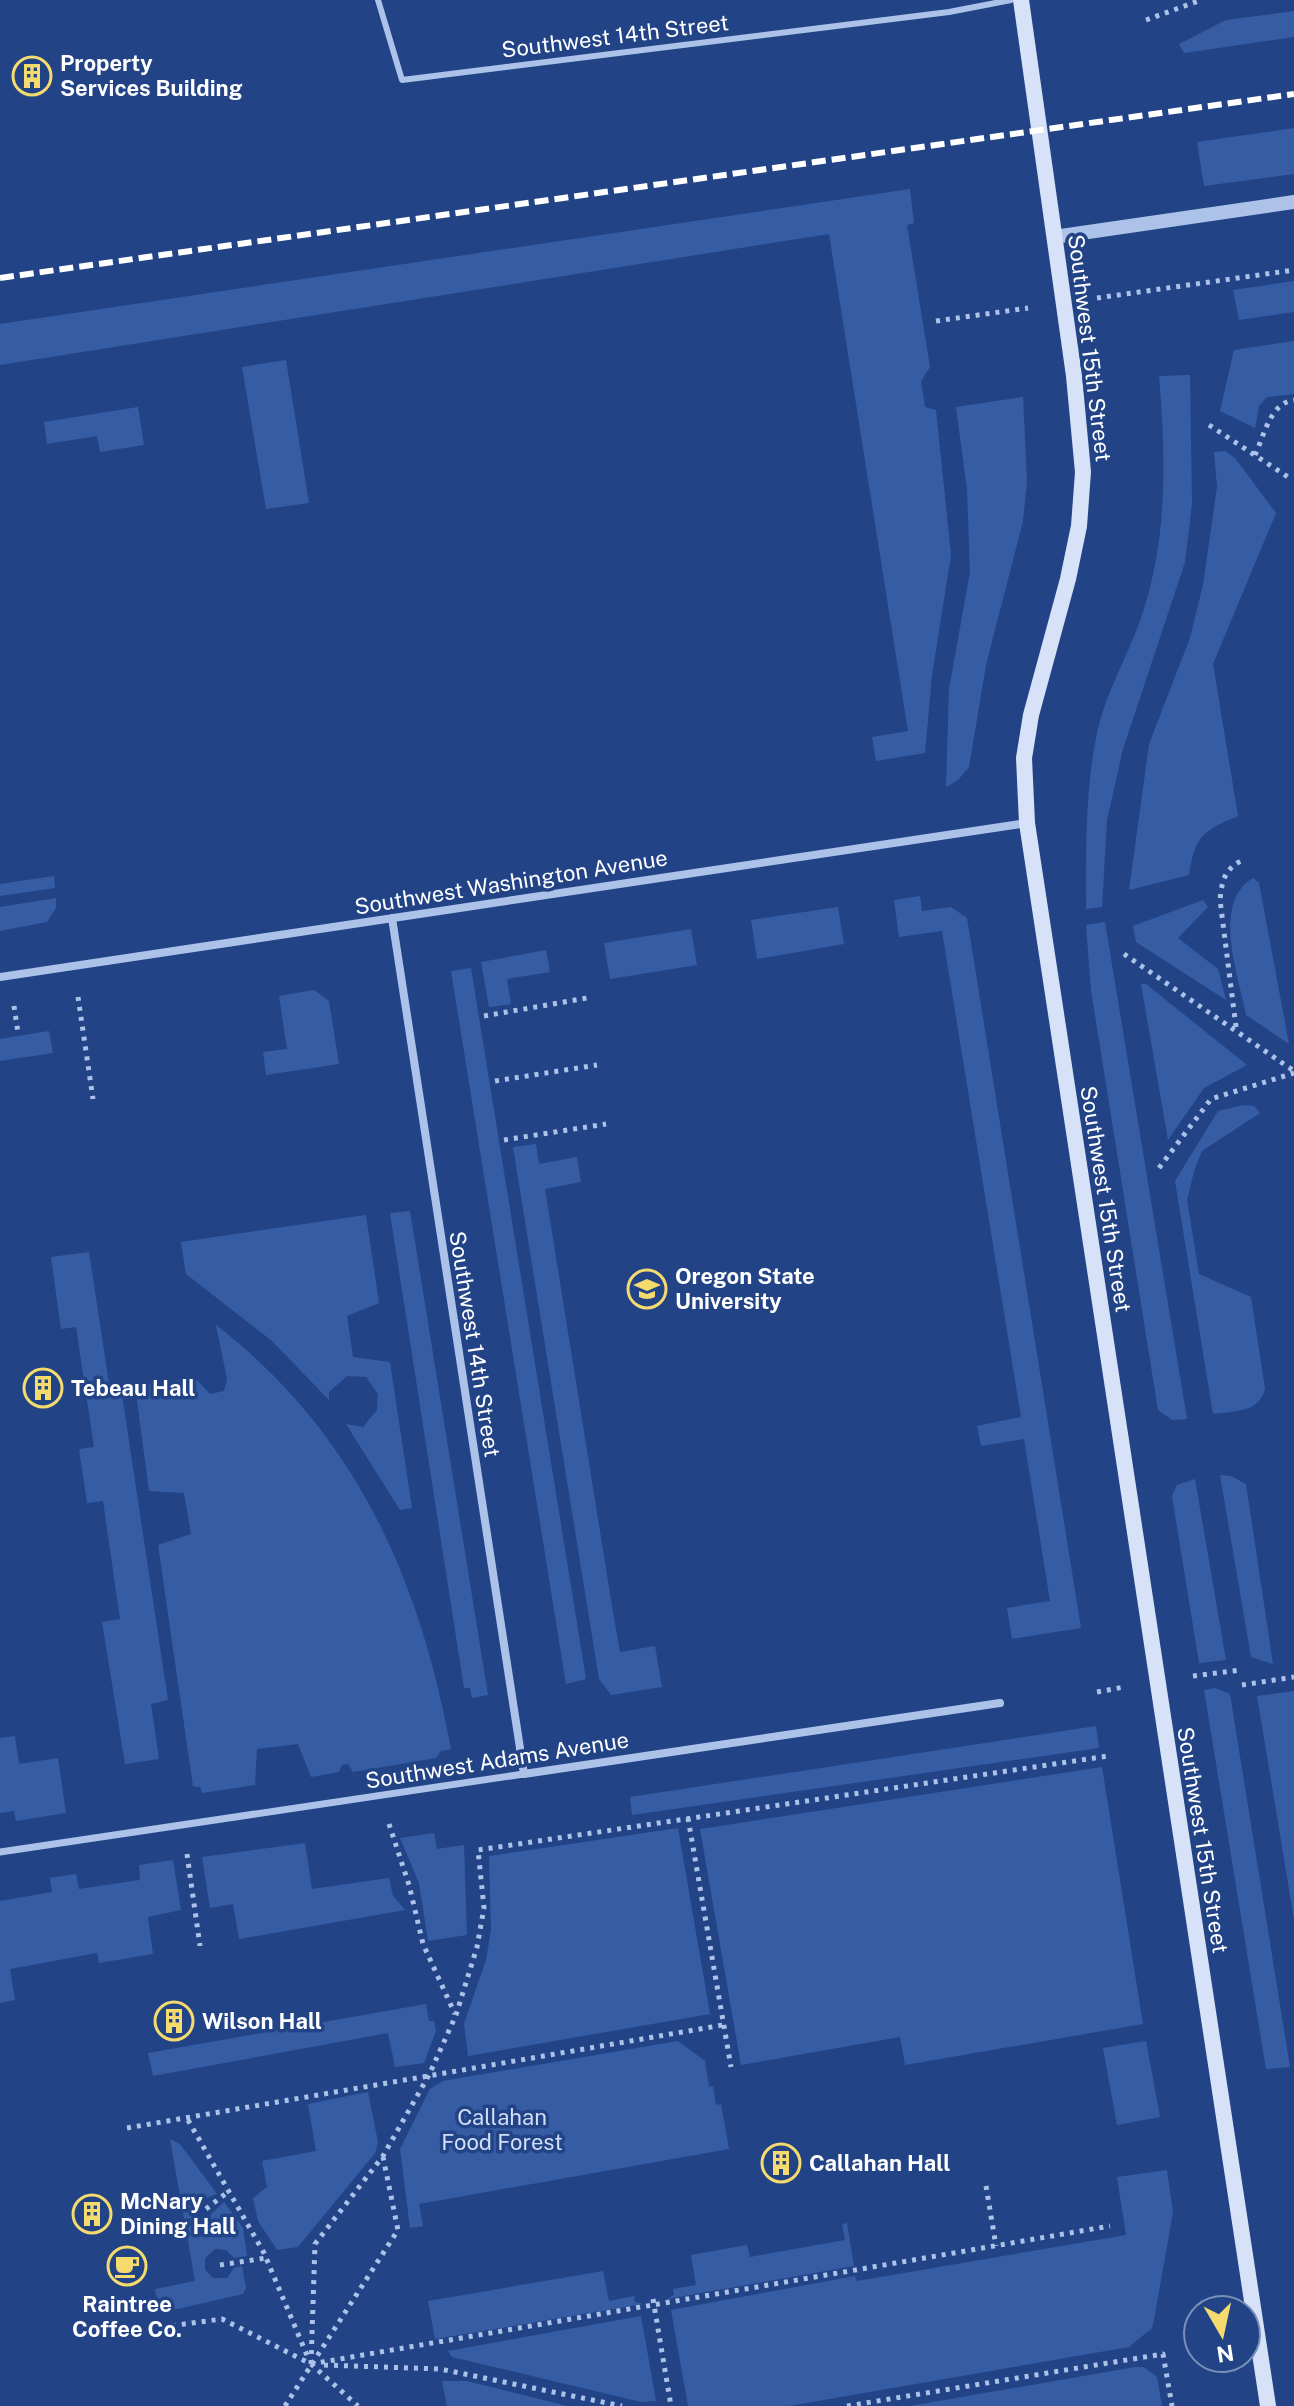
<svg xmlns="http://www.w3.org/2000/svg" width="1294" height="2406" viewBox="0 0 1294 2406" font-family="'Public Sans',sans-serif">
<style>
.green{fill:#365da4}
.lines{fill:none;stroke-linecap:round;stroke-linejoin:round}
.path{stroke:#acc2e9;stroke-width:5;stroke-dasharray:4 6;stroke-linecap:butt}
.service{stroke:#acc2e9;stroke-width:6}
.pedestrian{stroke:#acc2e9;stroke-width:7}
.minor{stroke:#acc2e9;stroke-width:8}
.tertiary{stroke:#acc2e9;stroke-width:14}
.secondary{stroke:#d7e2f8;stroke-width:16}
.rail{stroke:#fff;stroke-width:6;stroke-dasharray:14 6;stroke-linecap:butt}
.labels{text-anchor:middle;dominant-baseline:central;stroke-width:7;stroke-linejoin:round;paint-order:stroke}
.street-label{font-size:22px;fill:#fff;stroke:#224487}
.poi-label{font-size:22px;font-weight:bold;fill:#fff;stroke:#224487;text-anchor:start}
.park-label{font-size:22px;fill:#d0def7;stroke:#224487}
</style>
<rect width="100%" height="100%" fill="#224487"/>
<!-- green -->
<path class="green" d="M 1294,11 L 1294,37 L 1184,53 L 1179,44 L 1226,20 Z
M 1294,128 L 1294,174 L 1204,186 L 1197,142 Z
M 910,189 L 914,223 L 907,225 L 930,367 L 921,381 L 925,407 L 936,410 L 951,555 L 932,675 L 925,753 L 876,761 L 872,737 L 908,731 L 829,234 L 0,365 L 0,324 Z
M 1294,281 L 1294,312 L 1239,320 L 1233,290 Z
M 1294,341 L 1294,394 L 1267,397 L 1259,406 L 1255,428 L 1220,411 L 1234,350 Z
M 286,360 L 309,503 L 266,509 L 242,367 Z
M 1190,375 L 1192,504 L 1185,562 L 1123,749 L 1107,820 L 1102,907 L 1086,909 C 1086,853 1085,794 1096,738 C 1104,696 1127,658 1141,618 C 1168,539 1166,458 1159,376 Z
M 1023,397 L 1027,481 L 1023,521 L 986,665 L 969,767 L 958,780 L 946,787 L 949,689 L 970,572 L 967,490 L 956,407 Z
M 138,407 L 144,445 L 100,452 L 97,436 L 47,444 L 44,422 Z
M 1225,451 L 1235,458 L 1276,513 L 1213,664 L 1238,816 C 1202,831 1195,836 1189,875 L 1129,890 L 1149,744 L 1190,638 L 1203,585 L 1217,487 L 1214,452 Z
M 54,876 L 55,888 L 0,896 L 0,884 Z
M 1253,878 L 1259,883 L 1289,1044 L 1246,1015 C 1239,977 1211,903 1253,878 Z
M 920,896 L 922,911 L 951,907 L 967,918 L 1081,1628 L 1012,1639 L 1007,1608 L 1050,1601 L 1024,1439 L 981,1446 L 977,1426 L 1021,1417 L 942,931 L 899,937 L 894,900 Z
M 56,898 L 56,908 L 47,922 L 0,931 L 0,907 Z
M 1203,900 L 1208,907 L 1178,938 L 1218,969 L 1226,1000 L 1136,942 L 1133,926 Z
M 838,907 L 844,944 L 757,959 L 751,920 Z
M 1105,922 L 1187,1419 L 1172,1420 L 1158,1410 L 1091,990 L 1086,925 Z
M 691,929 L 697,965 L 610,979 L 604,943 Z
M 546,950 L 550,972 L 507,979 L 511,1004 L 489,1007 L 481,962 Z
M 471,968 L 586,1679 L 566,1684 L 451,971 Z
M 1141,984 L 1146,984 L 1247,1065 L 1204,1088 L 1168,1140 Z
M 314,990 L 329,1001 L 339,1064 L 266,1075 L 263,1052 L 287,1049 L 279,996 Z
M 49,1031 L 53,1053 L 0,1061 L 0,1039 Z
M 1244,1105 L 1254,1106 L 1260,1113 L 1202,1151 L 1195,1168 L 1187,1200 L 1199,1274 L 1251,1297 L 1265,1389 C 1259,1413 1234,1411 1213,1414 L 1175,1181 L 1218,1111 Z
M 536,1144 L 539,1164 L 577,1157 L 581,1182 L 545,1189 L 613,1612 L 620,1652 L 655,1646 L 662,1687 L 611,1695 L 599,1679 L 513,1147 Z
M 410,1211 L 488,1695 L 472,1698 L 470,1688 L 464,1688 L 390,1213 Z
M 366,1215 L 379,1303 L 347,1316 L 353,1357 L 390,1362 L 412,1508 L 400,1510 L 346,1424 L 363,1427 L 377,1410 L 378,1394 L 366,1377 L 347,1376 L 329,1392 L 329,1400 L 272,1341 L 186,1274 L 181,1242 Z
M 89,1252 L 110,1390 L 121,1388 L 168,1700 L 151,1704 L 159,1759 L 125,1764 L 102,1622 L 120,1619 L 103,1501 L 87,1503 L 79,1449 L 94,1447 L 76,1327 L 61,1329 L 51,1257 Z
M 216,1325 C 356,1433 420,1580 451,1749 L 441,1751 L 436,1758 L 353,1772 L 348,1764 L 342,1765 L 339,1772 L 311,1777 L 298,1744 L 257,1749 L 255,1785 L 202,1793 L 200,1787 L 193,1786 L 158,1545 L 191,1534 L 184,1493 L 149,1491 L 135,1386 L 195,1378 L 210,1394 L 224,1391 L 227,1379 Z
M 1220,1475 L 1231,1476 L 1246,1484 L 1273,1664 L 1251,1657 Z
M 1195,1479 L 1226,1660 L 1199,1663 L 1172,1496 L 1177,1485 Z
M 1215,1688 L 1230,1694 L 1290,2067 L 1266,2069 L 1204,1690 Z
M 1294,1691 L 1294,1919 L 1257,1696 Z
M 1096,1726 L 1099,1748 L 632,1815 L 630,1797 Z
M 15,1736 L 19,1764 L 58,1758 L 66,1813 L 16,1821 L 14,1811 L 0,1813 L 0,1738 Z
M 1102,1767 L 1143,2024 L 905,2065 L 900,2037 L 741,2065 L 700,1829 Z
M 678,1828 L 710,2014 L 468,2056 L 464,2024 L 486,1960 L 491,1930 L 489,1856 Z
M 434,1833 L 437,1849 L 464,1845 L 467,1935 L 428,1941 L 419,1883 L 400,1838 Z
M 305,1843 L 312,1889 L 389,1878 L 393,1896 L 405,1910 L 239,1939 L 233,1904 L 210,1908 L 202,1857 Z
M 173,1860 L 181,1910 L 148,1917 L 153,1954 L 99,1963 L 97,1953 L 10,1969 L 15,2000 L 0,2003 L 0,1901 L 52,1892 L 50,1878 L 76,1874 L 79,1889 L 140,1880 L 139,1865 Z
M 426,2004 L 429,2021 L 434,2021 L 436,2031 L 424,2063 L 395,2067 L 388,2033 L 153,2076 L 148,2053 Z
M 678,2041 L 705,2061 L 709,2087 L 713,2086 L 716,2105 L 721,2104 L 729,2149 L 419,2204 L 423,2226 L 410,2228 L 400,2149 L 430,2089 L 443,2081 Z
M 1146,2041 L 1160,2117 L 1117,2125 L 1103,2048 Z
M 368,2092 L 378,2142 L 375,2153 L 298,2247 L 277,2250 L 258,2221 L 253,2198 L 267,2187 L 262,2161 L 316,2151 L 308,2104 Z
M 170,2139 L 180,2144 L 217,2194 L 200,2200 L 197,2215 L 206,2219 L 224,2202 L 243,2228 L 247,2256 L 234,2258 L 226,2250 L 215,2249 L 205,2258 L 205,2270 L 213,2278 L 227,2278 L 234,2268 L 242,2266 L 246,2288 L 243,2294 L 160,2313 L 155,2289 L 195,2281 Z
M 1167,2170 L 1173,2212 L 1154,2320 L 1152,2328 L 1129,2347 L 789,2406 L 688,2406 L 671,2310 L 855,2276 L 857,2281 L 1126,2235 L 1117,2177 Z
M 847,2223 L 854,2266 L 667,2299 L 674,2295 L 673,2289 L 696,2285 L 691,2255 L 747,2245 L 750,2257 L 845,2240 L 842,2224 Z
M 603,2271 L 609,2301 L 634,2296 L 635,2302 L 643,2304 L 435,2339 L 428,2301 Z
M 641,2316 L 656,2401 L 641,2402 L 452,2357 L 448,2351 Z
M 1135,2367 L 1144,2367 L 1157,2377 L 1162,2406 L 910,2406 Z
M 442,2381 L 467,2381 L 567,2406 L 447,2406 Z"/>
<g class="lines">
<!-- path -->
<path class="path" d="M 1146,20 L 1201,0
M 1097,298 L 1294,270
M 936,321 L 1028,308
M 1209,425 L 1291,479
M 1255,455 C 1264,436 1270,403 1294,400
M 1124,954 L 1294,1071
M 78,997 L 93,1099
M 14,1006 L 18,1033
M 484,1016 L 587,998
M 1236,1027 L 1220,900 C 1222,879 1225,868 1245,859
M 495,1081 L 597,1065
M 504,1140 L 606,1124
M 1159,1168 L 1211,1099 L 1294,1073
M 1193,1676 L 1240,1670
M 1242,1685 L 1294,1677
M 1097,1692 L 1124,1687
M 688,1818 L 731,2067
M 389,1824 L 409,1885 L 423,1944 L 455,2014
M 187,1854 L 200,1946
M 188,2120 L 264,2253 L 309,2360
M 127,2128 L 723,2025
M 986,2186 L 996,2246
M 206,2209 L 229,2191
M 220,2265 L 266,2258
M 653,2299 L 671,2406
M 162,2327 L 222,2319 L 311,2364 L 358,2406
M 311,2364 L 315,2244 L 383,2156 L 429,2075 L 456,2015 L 477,1947 L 484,1908 L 478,1850 L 1108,1756
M 311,2364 L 1110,2226
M 324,2365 L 440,2369 L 622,2406
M 285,2406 L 398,2230 L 383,2157
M 847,2406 L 1163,2354 L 1172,2406"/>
<!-- service -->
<path class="service" d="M 378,0 L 402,80 L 949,12 L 1011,0"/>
<!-- pedestrian -->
<path class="pedestrian" d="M 0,1852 L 524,1774"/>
<!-- minor -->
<path class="minor" d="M 392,918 L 524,1774 L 1000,1703
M 0,977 L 1027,823"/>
<!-- tertiary -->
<path class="tertiary" d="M 1054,237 L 1294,202"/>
<!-- secondary -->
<path class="secondary" d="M 1021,0 L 1074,376 L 1083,472 L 1079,526 L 1068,579 L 1031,715 L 1024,758 L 1027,823 L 1268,2406"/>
<!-- rail -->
<path class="rail" d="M 0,278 L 1294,94"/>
</g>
<!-- icons -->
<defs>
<g id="building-ring" transform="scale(2)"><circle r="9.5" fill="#224487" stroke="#f5db6e" stroke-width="1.5"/><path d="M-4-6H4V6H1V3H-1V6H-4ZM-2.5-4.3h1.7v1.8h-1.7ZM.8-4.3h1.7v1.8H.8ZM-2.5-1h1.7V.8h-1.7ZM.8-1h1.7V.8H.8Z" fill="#f5db6e"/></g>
<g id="university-ring" transform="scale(2)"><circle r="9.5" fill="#224487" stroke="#f5db6e" stroke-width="1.5"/><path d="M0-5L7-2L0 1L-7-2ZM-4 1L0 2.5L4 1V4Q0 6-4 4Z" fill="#f5db6e"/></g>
<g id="cafe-ring" transform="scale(2)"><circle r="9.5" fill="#224487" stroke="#f5db6e" stroke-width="1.5"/><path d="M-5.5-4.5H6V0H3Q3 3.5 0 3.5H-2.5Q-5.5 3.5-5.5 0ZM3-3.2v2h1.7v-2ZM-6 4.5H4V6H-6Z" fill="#f5db6e"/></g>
</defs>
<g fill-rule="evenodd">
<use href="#building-ring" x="32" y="76"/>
<use href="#university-ring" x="647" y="1289"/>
<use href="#building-ring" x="43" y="1388"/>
<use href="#building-ring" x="174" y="2021"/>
<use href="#building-ring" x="781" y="2163"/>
<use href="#building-ring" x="92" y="2214"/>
<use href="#cafe-ring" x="127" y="2266"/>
</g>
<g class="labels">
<!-- street labels -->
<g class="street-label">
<text transform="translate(615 36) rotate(-7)">Southwest 14th Street</text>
<text transform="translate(1090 348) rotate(83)">Southwest 15th Street</text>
<text transform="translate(511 882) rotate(-9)">Southwest Washington Avenue</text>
<text transform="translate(1106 1199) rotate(81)">Southwest 15th Street</text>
<text transform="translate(475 1344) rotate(81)">Southwest 14th Street</text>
<text transform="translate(497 1760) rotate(-9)">Southwest Adams Avenue</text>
<text transform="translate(1203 1840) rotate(81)">Southwest 15th Street</text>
</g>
<!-- poi labels -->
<g class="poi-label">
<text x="60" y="63">Property<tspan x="60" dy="25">Services Building</tspan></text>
<text x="675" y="1276">Oregon State<tspan x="675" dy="25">University</tspan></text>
<text x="71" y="1388">Tebeau Hall</text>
<text x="202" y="2021">Wilson Hall</text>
<text x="809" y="2163">Callahan Hall</text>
<text x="120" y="2201">McNary<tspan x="120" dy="25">Dining Hall</tspan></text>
<text x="127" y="2304" text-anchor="middle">Raintree<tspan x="127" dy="25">Coffee Co.</tspan></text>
</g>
<!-- park labels -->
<g class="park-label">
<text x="502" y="2117">Callahan<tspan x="502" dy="25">Food Forest</tspan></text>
</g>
</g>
<!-- north arrow -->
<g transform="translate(1222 2334) rotate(171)"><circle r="38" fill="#224487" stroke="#7a8fb7" stroke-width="2"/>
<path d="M0-6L14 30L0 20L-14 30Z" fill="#f5db6e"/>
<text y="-12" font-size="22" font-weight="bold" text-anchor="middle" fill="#ffffff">N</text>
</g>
</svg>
